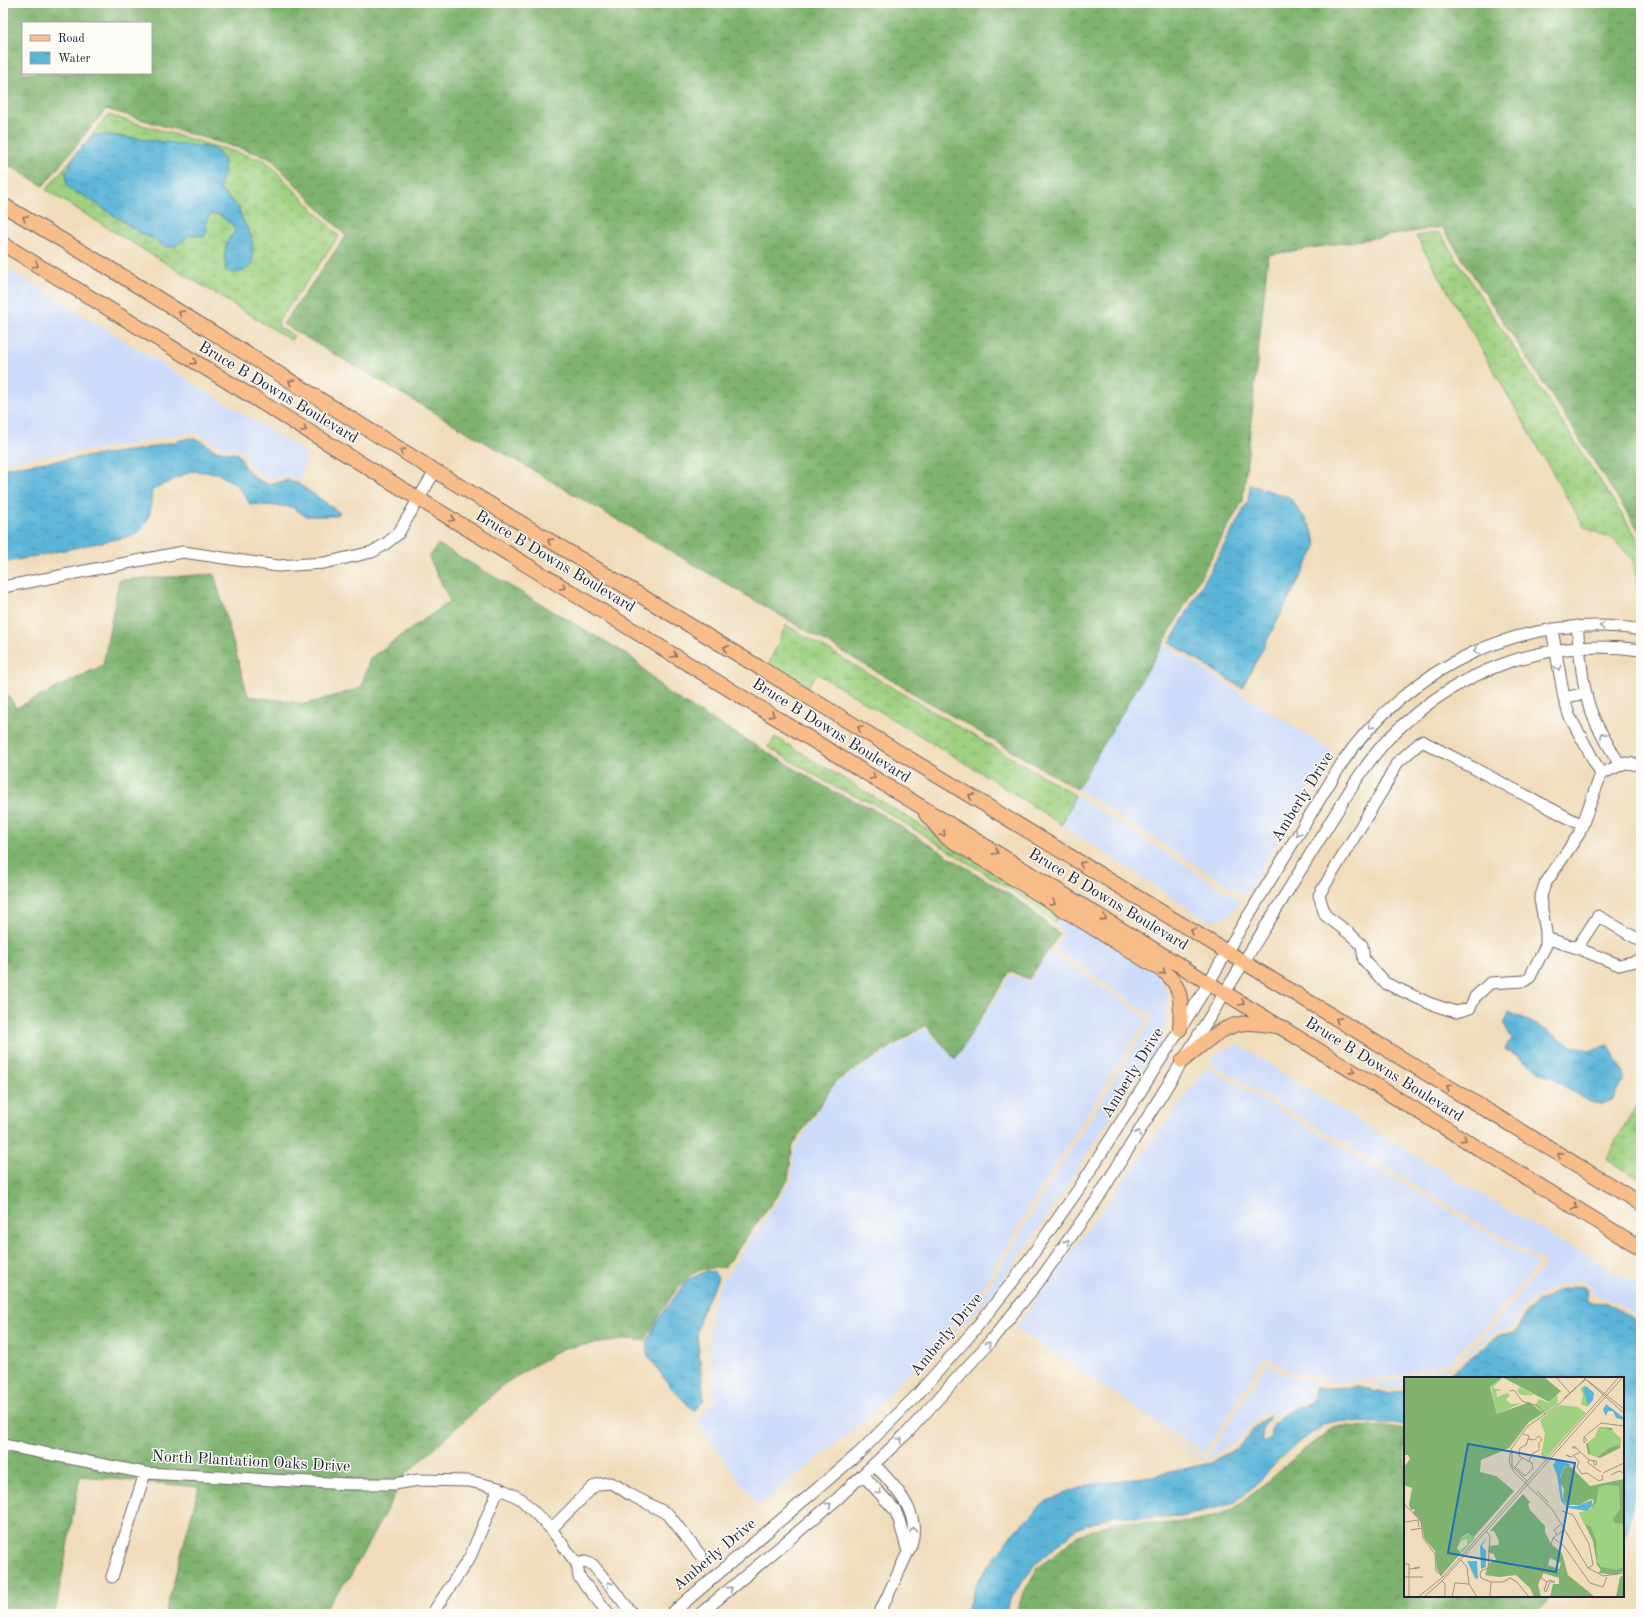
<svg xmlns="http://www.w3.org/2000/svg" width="1644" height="1617" viewBox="0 0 1644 1617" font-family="'Old Standard TT',serif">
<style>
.built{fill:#ccdbfa}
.forest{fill:url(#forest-crowns);stroke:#506a55;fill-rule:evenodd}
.wetland{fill:url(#wetland-marsh);stroke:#607a5e}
.water{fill:url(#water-ripples);stroke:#3e6c8a}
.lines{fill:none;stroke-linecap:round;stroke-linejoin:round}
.minor-casing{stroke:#6a6367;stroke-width:13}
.major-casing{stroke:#6a6367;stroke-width:16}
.minor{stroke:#fff;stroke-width:11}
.major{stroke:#f8bd89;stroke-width:14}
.oneway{stroke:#8d7062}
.oneway2{stroke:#9c9ca7}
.labels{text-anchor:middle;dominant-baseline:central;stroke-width:3;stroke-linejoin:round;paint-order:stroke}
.street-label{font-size:16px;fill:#22223b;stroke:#fdfcf7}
.inset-road{fill:none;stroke:#9e9287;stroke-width:1}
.view{fill:#1f6fb2;fill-opacity:0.15;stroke:#1f6fb2;stroke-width:2}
.inset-edge{fill:none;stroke:#22223b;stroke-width:2}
</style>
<defs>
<pattern id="forest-crowns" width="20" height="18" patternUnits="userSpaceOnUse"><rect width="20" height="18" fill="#7fb36f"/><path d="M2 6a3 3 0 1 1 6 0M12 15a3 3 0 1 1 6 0" fill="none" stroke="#68915c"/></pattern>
<pattern id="wetland-marsh" width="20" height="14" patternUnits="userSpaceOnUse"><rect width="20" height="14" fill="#9fd181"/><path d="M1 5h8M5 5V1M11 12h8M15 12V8" fill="none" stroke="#89b370"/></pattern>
<pattern id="water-ripples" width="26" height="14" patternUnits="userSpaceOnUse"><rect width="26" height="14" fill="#5bb5d9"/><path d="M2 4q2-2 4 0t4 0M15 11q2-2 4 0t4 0" fill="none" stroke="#4b93b1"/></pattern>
</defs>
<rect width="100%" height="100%" fill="#fdfcf7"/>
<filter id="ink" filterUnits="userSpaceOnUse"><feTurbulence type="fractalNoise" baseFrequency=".025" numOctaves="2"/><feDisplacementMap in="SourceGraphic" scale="8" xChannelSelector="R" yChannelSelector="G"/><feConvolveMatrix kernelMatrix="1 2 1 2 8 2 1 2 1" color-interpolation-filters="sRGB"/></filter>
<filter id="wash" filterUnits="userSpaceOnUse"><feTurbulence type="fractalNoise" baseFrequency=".012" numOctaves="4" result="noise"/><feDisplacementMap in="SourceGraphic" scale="16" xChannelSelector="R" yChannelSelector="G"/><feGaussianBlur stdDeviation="0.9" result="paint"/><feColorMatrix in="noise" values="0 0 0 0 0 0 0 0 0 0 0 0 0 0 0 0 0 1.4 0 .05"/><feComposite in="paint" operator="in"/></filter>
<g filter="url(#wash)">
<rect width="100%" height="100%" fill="#f0dcba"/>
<!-- built -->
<path class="built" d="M 3,266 L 306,453 L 301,479 L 289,475 L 268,479 L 260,475 L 249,465 L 247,458 L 242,451 L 218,445 L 201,435 L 190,433 L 124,445 L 3,462 Z
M 1163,644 L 1332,751 L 1244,896 L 1077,789 Z
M 1075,795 L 1241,901 L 1227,917 L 1209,921 L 1062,825 Z
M 1060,914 L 1161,976 L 1168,994 L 1163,1043 L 1138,1075 L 1035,1235 L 995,1291 L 902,1387 L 979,1303 L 1044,1193 L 1152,1019 L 1150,1014 L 1055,949 L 1064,933 L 1054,923 Z
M 1049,951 L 1147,1018 L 1039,1191 L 974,1301 L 864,1421 L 758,1506 L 697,1423 L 715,1399 L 709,1345 L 711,1312 L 722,1282 L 791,1181 L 794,1150 L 834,1085 L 853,1072 L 925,1028 L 955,1059 L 1011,975 L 1030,982 Z
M 1238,1044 L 1337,1108 L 1462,1183 L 1641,1287 L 1641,1318 L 1611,1299 L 1602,1298 L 1592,1291 L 1589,1284 L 1581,1281 L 1556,1286 L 1533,1298 L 1520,1313 L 1513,1327 L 1497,1331 L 1445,1371 L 1428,1378 L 1405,1378 L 1451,1366 L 1491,1328 L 1543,1267 L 1544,1262 L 1210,1063 L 1215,1055 Z
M 1207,1067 L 1539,1264 L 1486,1325 L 1448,1362 L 1392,1377 L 1336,1382 L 1287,1370 L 1265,1356 L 1205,1453 L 1015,1328 Z
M 1267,1363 L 1286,1375 L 1319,1383 L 1311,1385 L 1308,1398 L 1298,1404 L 1279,1411 L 1275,1415 L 1273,1412 L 1270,1411 L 1261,1415 L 1231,1446 L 1209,1458 L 1200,1460 L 1156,1427 L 1201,1457 L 1207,1457 L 1209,1455 Z
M 1405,1378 L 1405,1385 L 1390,1389 L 1368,1384 L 1393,1381 Z"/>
<!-- forest -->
<path class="forest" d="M 3,3 L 1641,3 L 1641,534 L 1442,227 L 1268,255 L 1243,500 L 1163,644 L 1077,789 L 283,324 L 346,236 L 269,157 L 106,109 L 43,186 L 3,162 ZM 23,23 L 151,23 L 151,73 L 23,73 Z
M 438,544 L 630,656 L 669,694 L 834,792 L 871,808 L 1023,903 L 1059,934 L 1029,979 L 1010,971 L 955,1059 L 926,1025 L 836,1081 L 793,1145 L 788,1180 L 725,1267 C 717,1268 706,1268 698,1271 C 680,1277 653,1324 645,1341 L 630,1339 L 563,1348 L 504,1384 L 406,1474 L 351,1575 L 320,1614 L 165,1614 L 199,1487 L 80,1476 L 55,1614 L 3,1614 L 3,687 L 16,708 L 103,665 L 119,580 L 214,574 L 248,696 L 306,704 L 361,688 L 370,658 L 450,601 L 429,558 Z
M 1340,1426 L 1385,1427 L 1405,1430 L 1405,1596 L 1552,1596 L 1536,1614 L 1015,1614 L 1024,1593 L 1038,1568 L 1076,1537 L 1115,1521 L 1162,1524 L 1200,1520 L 1231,1511 L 1270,1480 L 1296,1456 L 1331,1429 Z"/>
<!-- wetland -->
<path class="wetland" d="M 108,115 L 266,161 L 339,236 L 278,322 L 279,327 L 294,336 L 291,340 L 46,190 L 74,156 L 66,173 L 76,193 L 85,196 L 142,234 L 155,240 L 161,245 L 184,240 L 188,235 L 206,234 L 206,221 L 210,215 L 218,214 L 233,225 L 235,232 L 228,239 L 252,237 L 241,217 L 239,208 L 221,190 L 220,182 L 224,171 L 224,160 L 216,150 L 212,148 L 109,135 L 91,136 Z
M 1439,232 L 1641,544 L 1641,614 L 1633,560 L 1613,539 L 1584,527 L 1416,236 Z
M 786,625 L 1075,795 L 1062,825 L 990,778 L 818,674 L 812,680 L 807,689 L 768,666 Z
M 775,737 L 935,834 L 1060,914 L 1054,923 L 1026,899 L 874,804 L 837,788 L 768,747 Z
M 1641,1099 L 1641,1180 L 1606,1159 L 1639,1100 Z"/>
<!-- water -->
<path class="water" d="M 95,135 L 109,135 L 212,148 C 220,152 226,162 224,171 C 224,177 218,182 220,189 C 223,195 233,201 238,207 C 240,210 240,215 242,218 C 251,239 256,242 251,266 C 244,271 234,277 226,270 C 224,254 223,244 235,232 L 233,225 L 218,214 L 210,215 C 203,225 209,230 203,238 L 197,235 L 188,235 L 184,240 L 175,246 L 168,247 L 161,245 L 155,240 L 142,234 L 85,196 L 71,190 L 67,185 L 66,173 L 74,156 L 91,136 Z
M 190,438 L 200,440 L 215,450 L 238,454 L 242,460 L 244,467 L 257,479 L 267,484 L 289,480 L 299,484 L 340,513 L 335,516 L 305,516 L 292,507 L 250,504 L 238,486 L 217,473 L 191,471 L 152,490 C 150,512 152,518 136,535 L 3,563 L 3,468 L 143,449 Z
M 1250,485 L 1289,497 L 1310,525 L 1317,545 L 1242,688 L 1170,643 L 1248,502 Z
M 1509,1012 L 1541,1027 L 1570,1045 L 1588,1051 L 1609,1045 L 1623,1072 L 1624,1080 L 1613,1099 L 1602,1104 L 1590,1102 L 1505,1049 L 1512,1039 L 1504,1024 Z
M 707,1271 L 714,1272 L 718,1278 L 701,1314 L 697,1334 L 704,1400 L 694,1411 L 669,1385 L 647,1354 L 648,1340 L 656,1323 L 687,1280 Z
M 1580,1286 L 1586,1288 L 1587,1294 L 1587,1302 L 1608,1303 L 1641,1324 L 1641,1395 L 1639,1405 L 1641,1412 L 1641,1470 L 1628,1529 L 1623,1538 L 1623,1378 L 1440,1378 L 1448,1375 L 1500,1335 L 1516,1332 L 1524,1316 L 1537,1301 L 1544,1299 L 1559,1290 Z
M 1359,1387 L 1390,1394 L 1405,1390 L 1405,1426 L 1392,1424 L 1342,1421 L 1323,1425 L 1289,1450 L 1254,1486 L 1233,1504 L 1180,1516 L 1145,1518 L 1114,1515 L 1078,1528 L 1038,1561 L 1011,1597 L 1006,1614 L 965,1614 L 978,1581 L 1015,1530 L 1048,1500 L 1087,1485 L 1152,1476 L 1211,1463 L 1235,1450 L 1263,1420 L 1270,1416 L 1262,1429 L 1261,1443 L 1270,1440 C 1271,1436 1270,1431 1272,1428 C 1277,1413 1300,1408 1313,1400 L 1315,1388 Z"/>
</g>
<g filter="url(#ink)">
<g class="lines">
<!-- minor casing -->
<g class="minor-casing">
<path id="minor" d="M 3,587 L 183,552 L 278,566 L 324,563 L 372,552 L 384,545 L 398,534 L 435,471
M 1577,626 C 1580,651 1581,678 1588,702 C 1594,724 1609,746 1620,765
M 1552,629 L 1564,698 L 1569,715 L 1601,774
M 1564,698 L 1585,693
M 1582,825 L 1422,741 L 1397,763 L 1384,788 L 1319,895 L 1325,915 L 1350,934 L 1362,945 L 1364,960 L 1385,983 L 1431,1004 L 1456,1012 L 1470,1008 L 1475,997 L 1490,983 L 1524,981 L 1530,977 L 1546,945 L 1546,932 L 1540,899 L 1545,884 L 1579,834 L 1601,774 L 1625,763 L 1641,765
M 1546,938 L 1577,948 L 1619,965 L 1641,960
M 1577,948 L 1598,916 L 1641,941
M 3,1445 L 145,1473 L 348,1484 L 393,1484 L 419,1480 L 469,1481 L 499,1488 L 521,1499 L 551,1529 L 577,1564 L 579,1577 L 609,1614
M 863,1475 L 895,1510 L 899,1520 L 908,1552 C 926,1516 896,1488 874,1464
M 551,1529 L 593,1487 L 599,1484 L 610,1483 L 617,1486 L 629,1494 L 668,1514 L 701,1556
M 577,1564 L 585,1562 L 593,1565 L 633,1614
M 112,1577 L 145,1473
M 432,1614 L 470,1557 L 499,1488
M 671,1614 L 859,1453 L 916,1396 L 971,1334 L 1018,1275 L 1078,1190 L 1199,999 L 1242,926 L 1342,763 C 1408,667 1524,610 1641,630
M 700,1614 L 836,1500 L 908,1432 L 988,1344 L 1037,1284 L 1096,1201 L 1355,782 C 1365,767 1376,752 1389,738 C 1455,671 1546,636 1641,650
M 882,1614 L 881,1610 L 908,1552"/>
</g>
<!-- major casing -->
<g class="major-casing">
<path id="major" d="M 3,205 L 109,268 L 435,471 L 818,703 L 1641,1204
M 3,244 L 1641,1248
M 926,814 L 945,836 L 1166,973 C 1184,990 1181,1006 1180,1029
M 1182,1061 C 1201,1046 1222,1023 1249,1023 C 1258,1023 1267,1025 1276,1026"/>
</g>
<!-- minor -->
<use href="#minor" class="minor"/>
<!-- major -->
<use href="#major" class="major"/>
</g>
<!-- one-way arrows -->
<defs><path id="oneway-chevron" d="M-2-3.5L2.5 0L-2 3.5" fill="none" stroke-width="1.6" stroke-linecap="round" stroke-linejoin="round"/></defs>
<g class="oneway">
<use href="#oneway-chevron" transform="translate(25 218) rotate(-149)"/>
<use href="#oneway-chevron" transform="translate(36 265) rotate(32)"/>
<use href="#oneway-chevron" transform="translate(181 313) rotate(-148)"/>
<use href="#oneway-chevron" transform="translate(194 362) rotate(31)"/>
<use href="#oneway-chevron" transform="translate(291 382) rotate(-148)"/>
<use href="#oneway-chevron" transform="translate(304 429) rotate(31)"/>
<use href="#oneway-chevron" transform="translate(402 451) rotate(-148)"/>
<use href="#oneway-chevron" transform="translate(452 519) rotate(31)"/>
<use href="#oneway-chevron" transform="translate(550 541) rotate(-149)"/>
<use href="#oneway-chevron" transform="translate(563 587) rotate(31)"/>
<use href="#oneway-chevron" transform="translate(726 648) rotate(-149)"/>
<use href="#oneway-chevron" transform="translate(674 655) rotate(31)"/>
<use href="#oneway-chevron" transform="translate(772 715) rotate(32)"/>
<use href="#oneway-chevron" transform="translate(860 728) rotate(-149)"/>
<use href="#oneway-chevron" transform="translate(873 777) rotate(31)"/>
<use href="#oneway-chevron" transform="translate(971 796) rotate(-149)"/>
<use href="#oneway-chevron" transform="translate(943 834) rotate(45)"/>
<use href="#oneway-chevron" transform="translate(996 852) rotate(31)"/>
<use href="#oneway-chevron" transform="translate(1082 864) rotate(-149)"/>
<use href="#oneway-chevron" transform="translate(1053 903) rotate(32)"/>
<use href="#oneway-chevron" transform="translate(1104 918) rotate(31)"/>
<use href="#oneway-chevron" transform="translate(1193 931) rotate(-149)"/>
<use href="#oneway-chevron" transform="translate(1163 972) rotate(36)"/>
<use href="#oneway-chevron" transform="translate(1242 1003) rotate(32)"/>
<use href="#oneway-chevron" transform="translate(1338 1020) rotate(-149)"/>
<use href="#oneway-chevron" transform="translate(1353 1071) rotate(32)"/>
<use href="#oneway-chevron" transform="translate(1449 1087) rotate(-149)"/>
<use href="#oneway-chevron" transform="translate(1464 1139) rotate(32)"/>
<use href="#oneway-chevron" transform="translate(1560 1155) rotate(-149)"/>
<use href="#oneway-chevron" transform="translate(1575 1207) rotate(32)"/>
</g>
<g class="oneway2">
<use href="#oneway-chevron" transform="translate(1602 626) rotate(-178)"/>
<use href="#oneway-chevron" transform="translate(1476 651) rotate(158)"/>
<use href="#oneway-chevron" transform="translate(1558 668) rotate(80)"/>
<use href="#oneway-chevron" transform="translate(1371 726) rotate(133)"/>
<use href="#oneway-chevron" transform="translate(1603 735) rotate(-118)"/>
<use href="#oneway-chevron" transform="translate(1298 833) rotate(121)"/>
<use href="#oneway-chevron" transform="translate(1138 1133) rotate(-59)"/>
<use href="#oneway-chevron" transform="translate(1067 1242) rotate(-55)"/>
<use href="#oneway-chevron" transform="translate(988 1344) rotate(-49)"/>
<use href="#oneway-chevron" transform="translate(900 1440) rotate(-42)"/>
<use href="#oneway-chevron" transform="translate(879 1492) rotate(47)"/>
<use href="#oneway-chevron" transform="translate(829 1505) rotate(-40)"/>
<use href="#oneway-chevron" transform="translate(913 1530) rotate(-93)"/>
<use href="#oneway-chevron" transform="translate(609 1584) rotate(-129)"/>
<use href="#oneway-chevron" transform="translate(730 1589) rotate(-40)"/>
</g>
</g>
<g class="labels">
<!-- street labels -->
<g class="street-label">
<text transform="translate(278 393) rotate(31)">Bruce B Downs Boulevard</text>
<text transform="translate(555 562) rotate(31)">Bruce B Downs Boulevard</text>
<text transform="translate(831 731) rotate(32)">Bruce B Downs Boulevard</text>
<text transform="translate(1303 797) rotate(-58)">Amberly Drive</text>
<text transform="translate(1108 900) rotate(31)">Bruce B Downs Boulevard</text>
<text transform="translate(1384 1070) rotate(32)">Bruce B Downs Boulevard</text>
<text transform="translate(1133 1073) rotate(-58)">Amberly Drive</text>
<text transform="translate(947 1335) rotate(-50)">Amberly Drive</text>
<text transform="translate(251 1462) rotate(3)">North Plantation Oaks Drive</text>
<text transform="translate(715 1555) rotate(-40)">Amberly Drive</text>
</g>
</g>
<!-- overview -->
<g transform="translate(1404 1377)">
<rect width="220" height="220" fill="#f0dcba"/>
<path d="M 0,0 L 98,1 L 86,10 L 93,37 L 125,25 L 139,36 L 125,45 L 105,71 L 77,83 L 76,95 L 92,99 L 110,114 L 69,161 L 64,156 L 58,160 L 53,171 L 57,176 L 37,199 L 33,192 L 31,174 L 20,161 L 18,147 L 9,135 L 11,132 L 7,133 L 5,128 L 8,111 L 0,108 L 0,90 L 6,82 L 4,78 L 0,78 ZM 140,0 L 157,14 L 145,25 L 98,0 ZM 195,50 L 208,51 L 210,58 L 217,61 L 216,71 L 196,81 L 184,77 L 182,67 L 191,60 ZM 164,89 L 167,90 L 186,109 L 220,102 L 220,194 L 212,198 L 194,196 L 197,193 L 193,188 L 189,164 L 175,136 L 187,132 L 190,123 L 186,122 L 176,128 L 164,128 L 159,123 L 160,112 L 155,104 L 160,91 ZM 119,117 L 126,125 L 124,127 L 126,133 L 141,149 L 141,155 L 147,167 L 158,176 L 164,198 L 191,220 L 146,220 L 149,207 L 155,207 L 155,201 L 139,196 L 134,208 L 137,220 L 130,220 L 126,211 L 112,198 L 95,200 L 81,198 L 85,186 L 92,183 L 90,177 L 84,175 L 85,169 L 94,168 L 95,164 L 90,154 L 86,154 ZM 146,181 L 157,186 L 155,192 L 144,188 ZM 220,198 L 220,220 L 212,220 L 216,200 Z" fill="#7fb36f" fill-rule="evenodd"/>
<path d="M 98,1 L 89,11 L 99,13 L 92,14 L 93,20 L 103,16 L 106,18 L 102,23 L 107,27 L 118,26 L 93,37 L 87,10 ZM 181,8 L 184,29 L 183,30 L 177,27 L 179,17 L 176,12 ZM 116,10 L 130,18 L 117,18 L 113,14 ZM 153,17 L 154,27 L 124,47 L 139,36 L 131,28 L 135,22 L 145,26 ZM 156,28 L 174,30 L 182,36 L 140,83 L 137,78 L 141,57 L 136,43 ZM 195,50 L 208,53 L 217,62 L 216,68 L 207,70 L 193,80 L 186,77 L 184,66 L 192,59 ZM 201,108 L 215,109 L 216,132 L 209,142 L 211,146 L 220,147 L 220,190 L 212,193 L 197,190 L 193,184 L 192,164 L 187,150 L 180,147 L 175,136 L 187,132 L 192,126 L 195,110 ZM 64,157 L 71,161 L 58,176 L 56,173 L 63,168 L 63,162 L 57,164 L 53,171 L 58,161 Z" fill="#9fd181"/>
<path d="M 182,9 L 190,16 L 189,23 L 184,29 L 179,12 ZM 202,27 L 220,41 L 220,43 L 212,41 L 209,34 L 204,34 L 202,39 L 199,33 ZM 153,82 L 167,88 L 160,90 L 156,100 L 159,123 L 164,129 L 173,129 L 188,123 L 188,129 L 183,134 L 164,131 L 157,124 L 153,98 L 149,88 ZM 83,160 L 78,169 L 82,174 L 82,190 L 77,192 L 76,169 ZM 63,184 L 73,184 L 74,202 L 71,201 Z" fill="#5bb5d9"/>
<path class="inset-road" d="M 152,0 L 166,16M 179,0 L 220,36M 182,1 L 152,30 L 124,49 L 107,72 L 105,85 L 110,95 L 148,132 L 184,191 L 199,199 L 220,196M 183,3 L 220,32M 106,14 L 110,13 L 118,24 L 134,29 L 141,37M 160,21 L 181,3M 220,55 L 220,82M 180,60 L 183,63 L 180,66 L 180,60 L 197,46 L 220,49M 124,62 L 130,63 L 135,59 L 138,63 L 135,66 L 135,73 L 128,77 L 125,84M 172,71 L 168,71 L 170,69 L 185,83M 108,73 L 108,89 L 123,104M 170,79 L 175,85 L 173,90 L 178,97 L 183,96 L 195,104 L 199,102 L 198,98M 166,80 L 162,78 L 167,80 L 176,75M 118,81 L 111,90 L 121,99 L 129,91 L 128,86 L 115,79 L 116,71 L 122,68 L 125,59 L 119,57M 189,84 L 191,88 L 193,87 L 192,84 L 185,83 L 184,86 L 197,95M 199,96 L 220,86M 207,98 L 215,94 L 220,96M 133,114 L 144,125M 0,127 L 17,144 L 19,161 L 31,177 L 32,194 L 39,200M 158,134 L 169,138 L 185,167 L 189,188 L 184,191M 1,145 L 14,143 L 15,150M 10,152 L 7,153 L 18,151M 82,154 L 86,159 L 84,191 L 77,194 L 76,198 L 77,201 L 87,205M 153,158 L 150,153 L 156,148M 149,161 L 160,169 L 186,206 L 199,210 L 203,200M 149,161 L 161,152M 57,183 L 63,190 L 65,207M 0,187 L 5,187 L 5,220M 5,192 L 15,191 L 16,190 L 10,191M 0,200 L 19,200M 38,204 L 41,207 L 41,220M 65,207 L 73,220M 142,215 L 140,213 L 143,205 L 137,201 L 149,161M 142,215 L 146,205 L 151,205 L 146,203 L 143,205M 14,220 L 39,200 L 215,0M 20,220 L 38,204 L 219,0M 48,220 L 51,206 L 65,207M 86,220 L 87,205 L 99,205 L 106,201 L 113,205 L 125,220"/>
<path class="view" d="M 64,67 L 171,86 L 152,195 L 44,176 Z"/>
<rect width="220" height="220" class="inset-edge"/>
</g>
<!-- margin -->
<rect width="1644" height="1617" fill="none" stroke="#fdfcf7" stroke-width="16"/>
<!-- legend -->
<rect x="22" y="22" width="130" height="52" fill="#fdfcf7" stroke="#a5a5ac"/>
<rect x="30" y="35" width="20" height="6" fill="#f8bd89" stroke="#a5a5ac"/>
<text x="58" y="42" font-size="12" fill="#22223b">Road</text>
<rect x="30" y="52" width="20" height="12" fill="url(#water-ripples)" stroke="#a5a5ac"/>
<text x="58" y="62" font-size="12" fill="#22223b">Water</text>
</svg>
